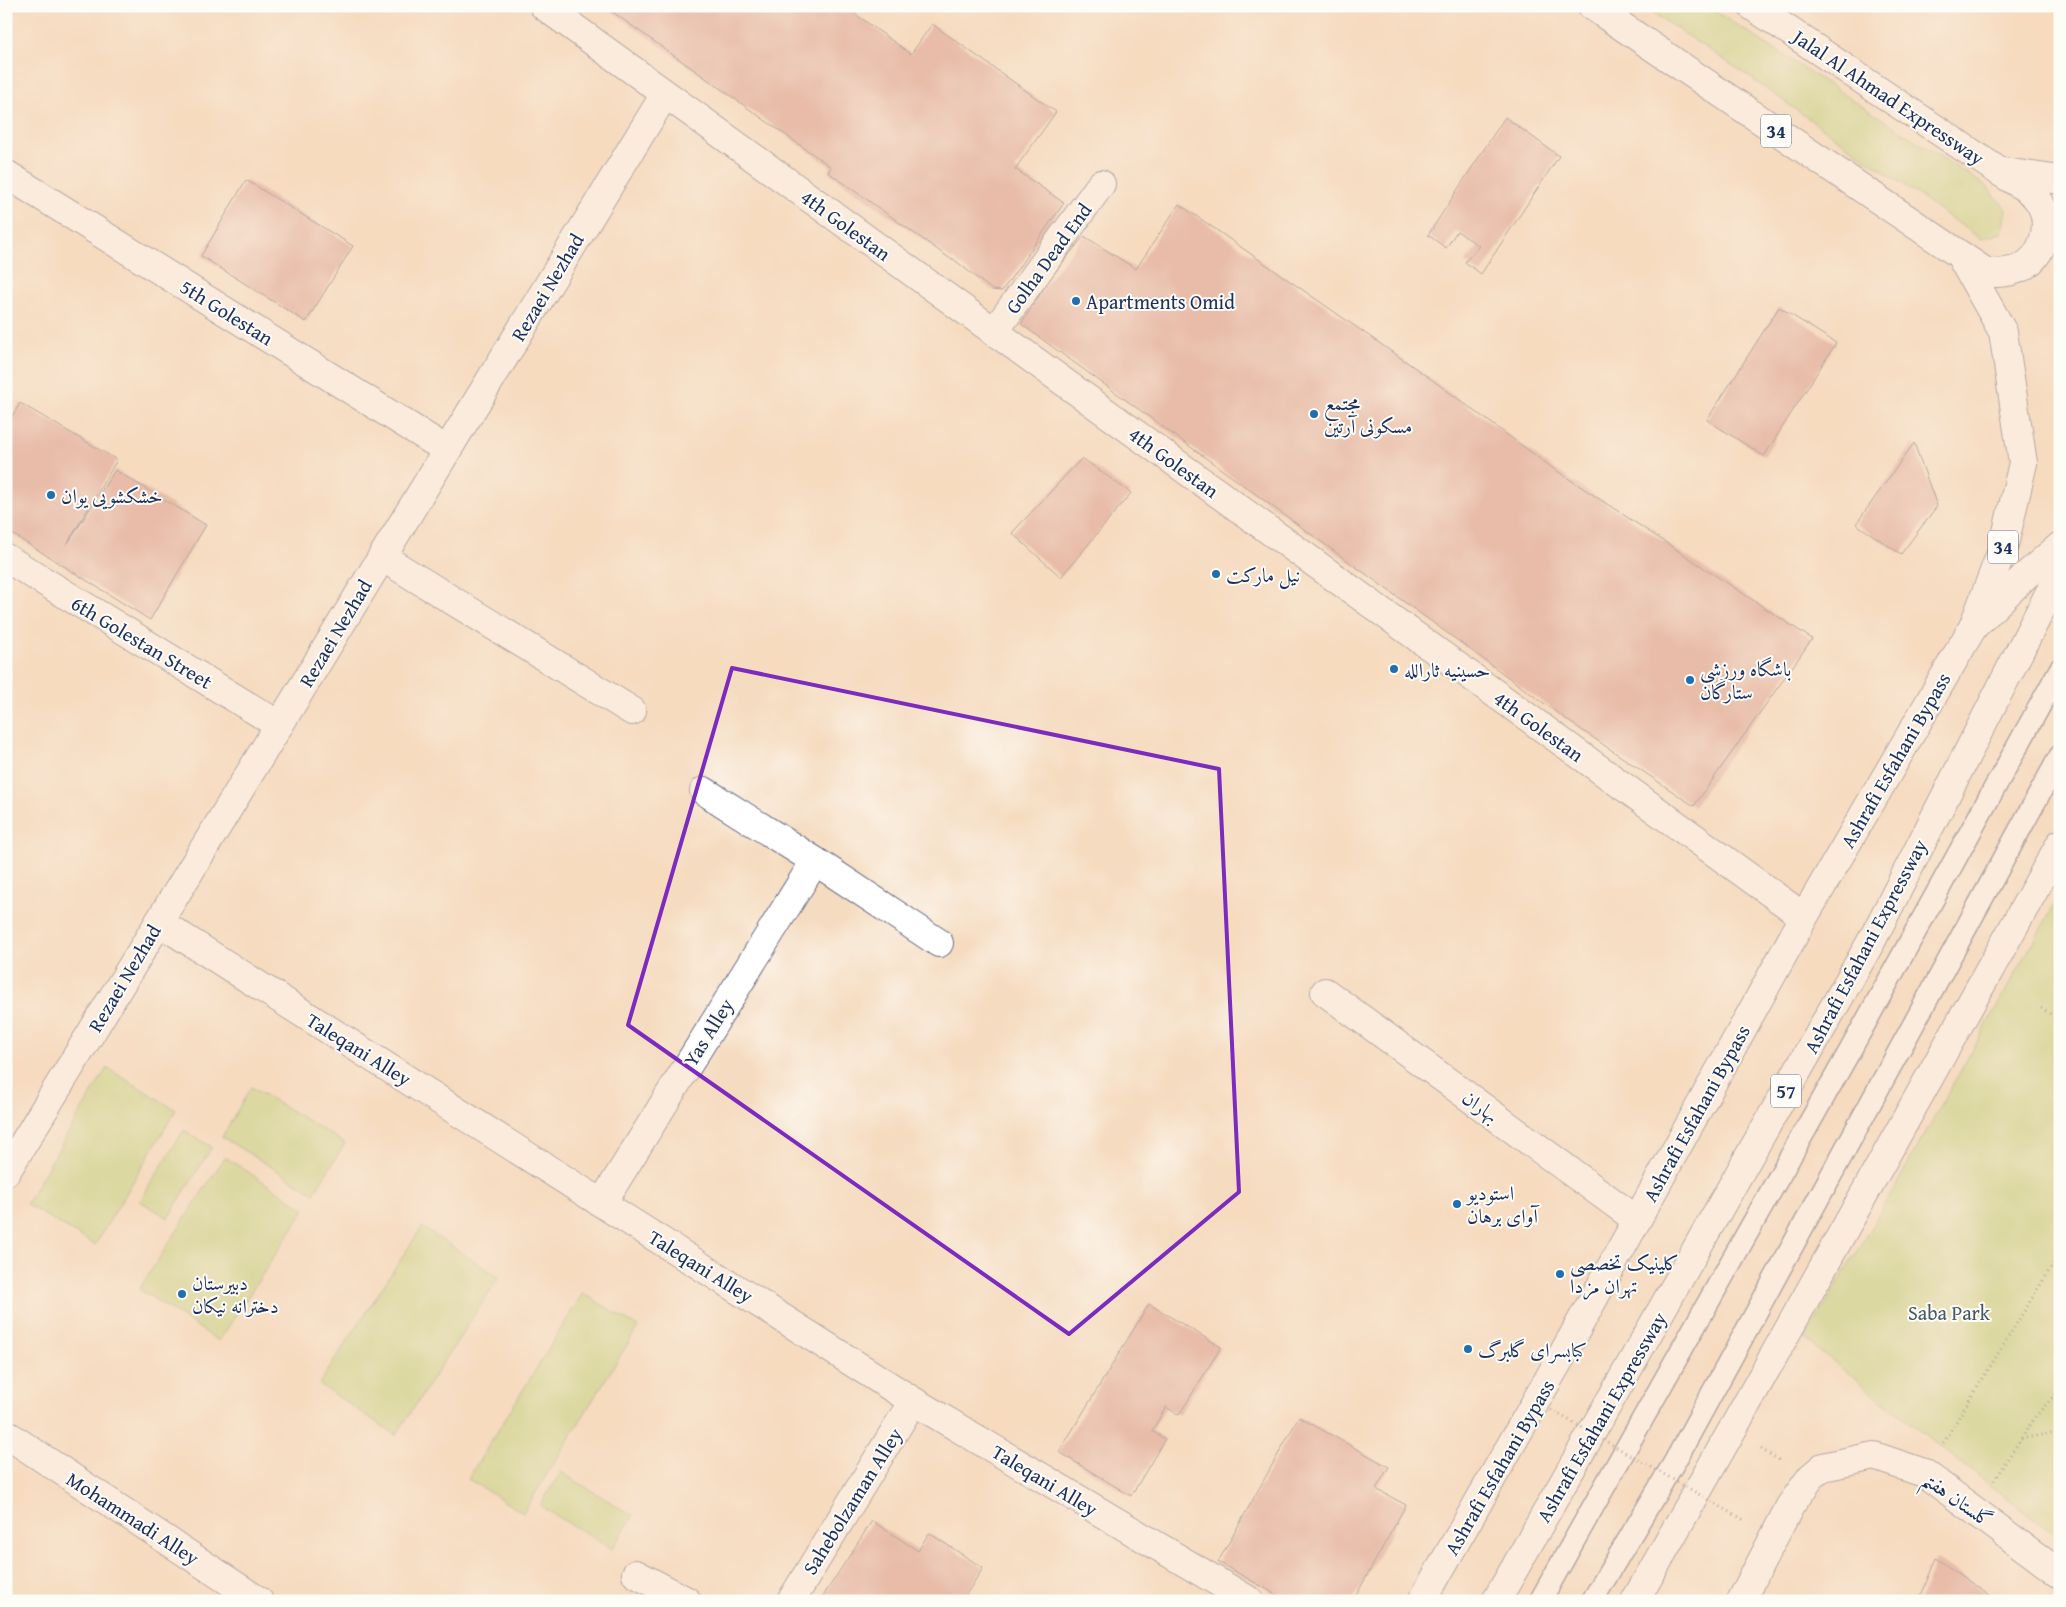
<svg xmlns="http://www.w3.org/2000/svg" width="2066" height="1607" viewBox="0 0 2066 1607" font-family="'Gentium Book Plus',Amiri,serif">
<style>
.green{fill:#bbd57b;stroke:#6b826c}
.building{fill:#d7988f}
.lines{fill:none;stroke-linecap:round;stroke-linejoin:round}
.lane-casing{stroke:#676b80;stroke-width:24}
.street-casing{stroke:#676b80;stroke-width:30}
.secondary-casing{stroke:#676b80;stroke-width:30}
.highway-casing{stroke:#676b80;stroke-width:30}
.path{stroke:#676b80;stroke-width:3;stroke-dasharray:1 4;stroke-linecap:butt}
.lane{stroke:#fff;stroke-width:21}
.street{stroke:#fff;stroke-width:28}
.secondary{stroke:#fff;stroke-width:28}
.highway{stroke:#fff;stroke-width:28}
.path-bridge{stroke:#676b80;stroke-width:3;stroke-dasharray:1 4;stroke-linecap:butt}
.marked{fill:none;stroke:#7b2cbf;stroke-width:4;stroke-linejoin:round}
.poi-dot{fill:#1f6fb2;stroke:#fdfcf7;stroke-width:2}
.labels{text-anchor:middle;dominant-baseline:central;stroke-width:4;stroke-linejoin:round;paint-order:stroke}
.shield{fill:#fdfcf7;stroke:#5f6c8c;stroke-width:1}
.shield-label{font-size:19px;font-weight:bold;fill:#1b2f5e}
.street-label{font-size:20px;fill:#1b2f5e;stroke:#fdfcf7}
.poi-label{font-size:20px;fill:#1b2f5e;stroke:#fdfcf7;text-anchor:start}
.park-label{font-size:20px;fill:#435865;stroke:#fdfcf7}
</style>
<rect width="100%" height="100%" fill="#fdfcf7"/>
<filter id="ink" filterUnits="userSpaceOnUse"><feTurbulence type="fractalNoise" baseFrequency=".02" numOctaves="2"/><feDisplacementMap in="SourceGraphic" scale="10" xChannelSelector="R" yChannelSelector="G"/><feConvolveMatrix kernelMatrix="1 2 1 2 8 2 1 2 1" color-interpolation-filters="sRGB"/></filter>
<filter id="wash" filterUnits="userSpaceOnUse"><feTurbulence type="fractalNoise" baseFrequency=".0096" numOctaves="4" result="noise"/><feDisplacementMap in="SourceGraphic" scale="20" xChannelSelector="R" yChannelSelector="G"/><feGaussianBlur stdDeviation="1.12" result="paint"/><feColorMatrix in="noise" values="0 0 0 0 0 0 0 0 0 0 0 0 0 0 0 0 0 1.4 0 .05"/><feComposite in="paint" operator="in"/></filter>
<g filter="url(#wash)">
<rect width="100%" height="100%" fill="#f5dbbf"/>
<!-- green -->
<path class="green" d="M 1642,6 L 1707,6 L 1986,186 L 2006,209 L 2002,233 L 1981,239 L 1732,65 Z
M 2060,895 L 2060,1539 L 1963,1465 L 1805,1339 L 1892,1192 Z
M 107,1068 L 176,1110 L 95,1245 L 26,1204 Z
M 251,1087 L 345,1143 L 314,1193 L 222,1137 Z
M 184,1130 L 212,1147 L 168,1218 L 140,1201 Z
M 225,1157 L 305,1209 L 219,1341 L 139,1289 Z
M 422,1227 L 499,1277 L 396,1435 L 319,1384 Z
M 583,1293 L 638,1327 L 523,1513 L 468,1479 Z
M 561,1472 L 633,1516 L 612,1549 L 540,1506 Z"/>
<g id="blocks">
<!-- building -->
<path class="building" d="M 604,6 L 850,6 L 848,9 L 911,54 L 932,24 L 1056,112 L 1015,169 L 1064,203 L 1002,291 L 992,290 L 952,258 L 952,260 L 828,172 L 831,167 Z
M 1505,117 L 1559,156 L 1481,274 L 1465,262 L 1479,246 L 1457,231 L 1446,248 L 1428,235 Z
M 246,180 L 353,246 L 306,322 L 201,256 Z
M 1179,204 L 1431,379 L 1554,469 L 1812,639 L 1694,806 L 1570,722 L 1021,324 L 1051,277 L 1084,236 L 1136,269 Z
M 1779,307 L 1836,343 L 1764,456 L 1707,420 Z
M 20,403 L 117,460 L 66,546 L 115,470 L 206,525 L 150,620 L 6,530 L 6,426 Z
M 1914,443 L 1937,506 L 1901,554 L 1856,524 Z
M 1082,458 L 1131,493 L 1061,577 L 1012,533 Z
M 1149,1304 L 1221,1347 L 1179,1415 L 1166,1407 L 1152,1431 L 1165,1439 L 1131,1496 L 1059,1452 Z
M 1299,1417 L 1389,1467 L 1376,1489 L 1406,1505 L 1353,1601 L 1288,1601 L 1218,1562 Z
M 872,1521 L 918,1551 L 929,1533 L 983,1568 L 962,1601 L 820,1601 Z
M 1936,1558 L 1997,1601 L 1919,1601 Z"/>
</g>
</g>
<g filter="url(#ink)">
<use href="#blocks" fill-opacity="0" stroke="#676b80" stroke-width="1"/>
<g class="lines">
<!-- lane casing -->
<g class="lane-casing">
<path id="lane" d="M 1540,1601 L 1847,1056 L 2060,669
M 1592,1601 L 1675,1461 L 2060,756"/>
</g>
<!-- street casing -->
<g class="street-casing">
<path id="street" d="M 6,174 L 447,450
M 994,332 L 1101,184
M 382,557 L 632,711
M 6,558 L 279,725
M 704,791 L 815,861 L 939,943
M 159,922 L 913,1401 L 1250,1601
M 1325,992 L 1637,1220
M 602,1203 L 815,861
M 6,1434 L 259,1601
M 636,1574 L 687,1601
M 791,1601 L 913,1401
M 1741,1601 L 1790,1506 L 1811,1477 L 1823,1467 L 1874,1456 L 1924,1473 L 2060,1574"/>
</g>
<!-- secondary casing -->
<g class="secondary-casing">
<path id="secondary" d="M 544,6 L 1804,917
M 6,1172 L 665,94
M 1422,1601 L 1573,1336 L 1804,917 L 1973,627 L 2024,577 L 2060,546"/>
</g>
<!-- highway casing -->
<g class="highway-casing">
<path id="highway" d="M 1592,6 L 1987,273 C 1998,273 2008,273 2018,269 C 2044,259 2054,222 2038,200 C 2032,190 2010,179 2000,172 L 1752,6
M 2004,172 L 2060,180
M 1962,259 L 2003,332 L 2023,463 L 2004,545 L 1973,627
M 1496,1601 L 1872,940 L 2060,572
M 1635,1601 L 1731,1432 L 2060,844"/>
</g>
<!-- path -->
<path class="path" d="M 2041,1008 L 2060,1020
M 2021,1439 L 2060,1431
M 1943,1443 L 2060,1253
M 1761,1449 L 1779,1460
M 1994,1480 L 2035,1417 L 2060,1389"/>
<!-- lane -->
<use href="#lane" class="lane"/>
<!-- street -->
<use href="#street" class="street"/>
<!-- secondary -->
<use href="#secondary" class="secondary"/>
<!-- highway -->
<use href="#highway" class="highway"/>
<!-- path-bridge -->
<path class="path-bridge" d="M 1551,1410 L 1746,1521"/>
</g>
</g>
<!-- marked area -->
<path d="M0 0H2066V1607H0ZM 732,668 L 1219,769 L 1239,1192 L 1069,1334 L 628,1025 Z" fill="#f5dbbf" fill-opacity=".55" fill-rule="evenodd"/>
<path class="marked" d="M 732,668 L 1219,769 L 1239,1192 L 1069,1334 L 628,1025 Z"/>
<!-- markers -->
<g class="poi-dot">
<circle cx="1076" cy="301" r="5"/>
<circle cx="1314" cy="414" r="5"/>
<circle cx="51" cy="495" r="5"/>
<circle cx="1216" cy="574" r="5"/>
<circle cx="1394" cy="669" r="5"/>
<circle cx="1690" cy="680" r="5"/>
<circle cx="1457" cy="1204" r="5"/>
<circle cx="1560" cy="1274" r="5"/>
<circle cx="182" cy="1294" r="5"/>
<circle cx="1468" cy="1349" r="5"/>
</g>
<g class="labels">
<!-- shield labels -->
<g class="shield">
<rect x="1761" y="114.5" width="30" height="33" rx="4"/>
<rect x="1988" y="530.5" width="30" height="33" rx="4"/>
<rect x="1771" y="1074.5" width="30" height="33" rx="4"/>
</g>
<g class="shield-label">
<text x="1776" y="131">34</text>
<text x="2003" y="547">34</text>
<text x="1786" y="1091">57</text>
</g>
<!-- street labels -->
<g class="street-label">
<text transform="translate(1889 97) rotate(34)">Jalal Al Ahmad Expressway</text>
<text transform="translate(846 225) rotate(36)">4th Golestan</text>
<text transform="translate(1048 258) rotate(-54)">Golha Dead End</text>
<text transform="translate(547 287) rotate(-59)">Rezaei Nezhad</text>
<text transform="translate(227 312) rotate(32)">5th Golestan</text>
<text transform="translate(1174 462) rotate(36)">4th Golestan</text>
<text transform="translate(335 633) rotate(-59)">Rezaei Nezhad</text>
<text transform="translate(142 642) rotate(31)">6th Golestan Street</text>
<text transform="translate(1539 726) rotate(36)">4th Golestan</text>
<text transform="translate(1895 760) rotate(-60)">Ashrafi Esfahani Bypass</text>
<text transform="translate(1865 946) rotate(-62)">Ashrafi Esfahani Expressway</text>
<text transform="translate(124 978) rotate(-59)">Rezaei Nezhad</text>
<text transform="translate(708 1032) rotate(-58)">Yas Alley</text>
<text transform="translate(359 1049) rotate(32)">Taleqani Alley</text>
<text transform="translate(1481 1106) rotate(36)">بهاران</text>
<text transform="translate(1696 1113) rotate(-61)">Ashrafi Esfahani Bypass</text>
<text transform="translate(701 1266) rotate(32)">Taleqani Alley</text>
<text transform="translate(1601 1417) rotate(-60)">Ashrafi Esfahani Expressway</text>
<text transform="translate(1499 1467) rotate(-60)">Ashrafi Esfahani Bypass</text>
<text transform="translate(1045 1480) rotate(31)">Taleqani Alley</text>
<text transform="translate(1958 1499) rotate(35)">گلستان هفتم</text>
<text transform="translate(852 1501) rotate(-58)">Sahebolzaman Alley</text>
<text transform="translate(133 1518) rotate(33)">Mohammadi Alley</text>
</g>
<!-- poi labels -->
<g class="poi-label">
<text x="1086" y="301">Apartments Omid</text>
<text x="1324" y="402">مجتمع<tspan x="1324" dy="23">مسکونی آرتین</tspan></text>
<text x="61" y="495">خشکشویی یوان</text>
<text x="1226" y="574">نیل مارکت</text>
<text x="1700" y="668">باشگاه ورزشی<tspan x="1700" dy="23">ستارگان</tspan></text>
<text x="1404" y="669">حسینیه ثارالله</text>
<text x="1467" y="1192">استودیو<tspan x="1467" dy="23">آوای برهان</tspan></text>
<text x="1570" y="1262">کلینیک تخصصی<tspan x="1570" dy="23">تهران مزدا</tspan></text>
<text x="192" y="1282">دبیرستان<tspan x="192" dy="23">دخترانه نیکان</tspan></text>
<text x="1478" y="1349">کبابسرای گلبرگ</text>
</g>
<!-- park labels -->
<g class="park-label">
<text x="1949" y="1312">Saba Park</text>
</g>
</g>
<!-- margin -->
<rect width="2066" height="1607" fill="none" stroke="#fdfcf7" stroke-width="25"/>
</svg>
